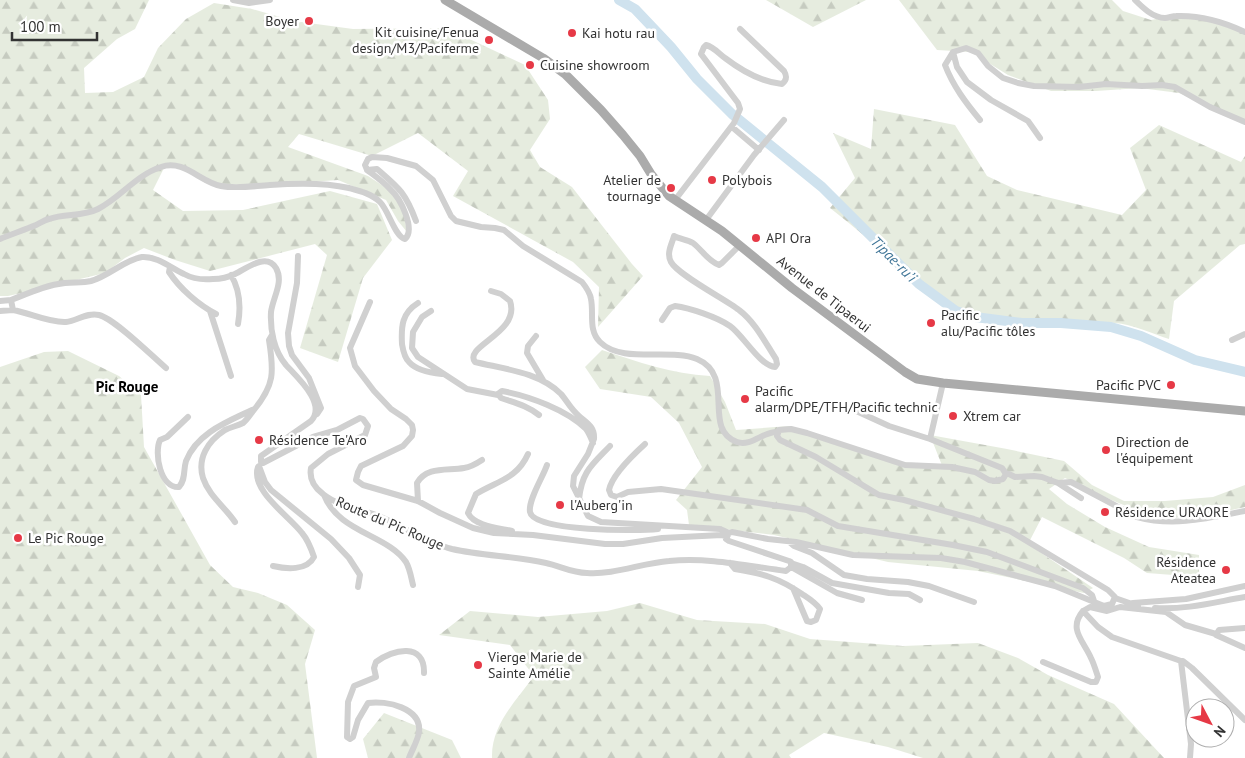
<svg xmlns="http://www.w3.org/2000/svg" width="1245" height="758" viewBox="0 0 1245 758" font-family="'PT Sans',sans-serif">
<style>
.forest{fill:url(#forest-firs)}
.lines{fill:none;stroke-linecap:round;stroke-linejoin:round}
.river{stroke:#cfe2ee;stroke-width:10}
.minor{stroke:#d0d0d0;stroke-width:6}
.major{stroke:#ababab;stroke-width:9}
.poi-dot{fill:#e63946;stroke:#fff;stroke-width:2}
.labels{text-anchor:middle;dominant-baseline:central;stroke-width:5;stroke-linejoin:round;paint-order:stroke}
.poi-label{font-size:14px;fill:#333;stroke:#fff;text-anchor:start}
.street-label{font-size:14px;fill:#333;stroke:#fff}
.water-label{font-size:15px;font-style:italic;fill:#3f7597;stroke:#fff}
.neighbourhood-label{font-size:15px;font-weight:bold;fill:#000;stroke:#fff}
</style>
<defs>
<pattern id="forest-firs" width="22" height="20" patternUnits="userSpaceOnUse" patternTransform="scale(1.25)"><rect width="22" height="20" fill="#e6ecdf"/><path d="M5 1l3.5 6h-7zM16 11l3.5 6h-7z" fill="#c6cbc0"/></pattern>
</defs>
<rect width="100%" height="100%" fill="#fff"/>
<!-- forest -->
<path class="forest" d="M 0,0 L 149,0 L 135,29 L 117,39 L 84,68 L 85,93 L 113,92 L 144,77 L 158,48 L 186,19 L 214,3 L 252,9 L 294,21 L 353,29 L 446,28 L 525,65 L 548,100 L 550,119 L 530,150 L 540,167 L 572,187 L 632,264 L 643,276 L 598,327 L 599,287 L 573,262 L 453,196 L 468,171 L 418,133 L 372,156 L 299,134 L 288,147 L 368,176 L 391,191 L 403,210 L 407,232 L 398,221 L 386,200 L 338,180 L 254,186 L 210,183 L 175,165 L 165,166 L 153,190 L 183,211 L 243,210 L 330,191 L 377,204 L 392,240 L 363,278 L 338,362 L 300,348 L 327,255 L 315,244 L 210,271 L 175,260 L 144,248 L 125,258 L 105,273 L 26,292 L 8,296 L 0,296 Z
M 766,0 L 866,0 L 813,27 Z
M 899,0 L 1112,0 L 1123,11 L 1151,20 L 1185,14 L 1245,32 L 1245,123 L 1179,93 L 1140,88 L 1096,91 L 1051,91 L 1008,75 L 971,52 L 937,50 Z
M 874,109 L 955,125 L 987,176 L 1017,190 L 1122,215 L 1146,190 L 1130,148 L 1159,125 L 1241,162 L 1245,156 L 1245,244 L 1240,245 L 1174,301 L 1169,339 C 1153,334 1132,324 1115,323 C 1062,317 1004,330 953,308 C 925,297 907,275 885,255 C 868,238 849,223 830,208 L 855,178 L 833,133 L 871,149 Z
M 602,350 C 638,362 672,374 710,376 L 725,402 L 736,430 L 789,426 L 890,460 L 943,468 L 930,435 L 1007,449 L 1064,461 L 1092,485 L 1124,501 L 1165,501 L 1213,497 L 1245,485 L 1245,507 C 1226,511 1207,516 1188,517 C 1147,521 1101,495 1065,478 L 1049,489 L 1067,504 L 1105,527 L 1149,547 L 1199,555 L 1199,577 L 1147,573 L 1124,558 L 1042,517 L 1028,544 L 1093,588 L 1084,593 L 978,571 L 888,562 L 774,535 L 689,525 L 687,510 L 676,500 L 702,467 L 679,423 L 651,397 L 600,389 L 585,367 Z
M 68,351 L 119,376 L 141,395 L 144,447 L 210,565 L 233,587 L 258,593 L 287,605 L 315,630 L 305,664 L 317,758 L 0,758 L 0,367 L 44,352 Z
M 640,603 L 697,620 L 765,624 L 810,639 L 903,646 L 978,643 L 1018,658 L 1048,675 L 1114,704 L 1164,758 L 923,758 L 888,747 L 824,733 L 789,755 L 791,758 L 492,758 C 491,725 516,701 534,676 L 510,645 L 439,635 L 470,611 L 538,617 L 607,611 Z
M 384,713 L 452,740 L 461,758 L 368,758 L 363,739 Z"/>
<g class="lines">
<!-- river -->
<path class="river" d="M 619,0 L 635,9 L 671,47 L 697,79 L 732,114 L 822,187 L 919,284 L 956,311 L 975,317 L 1022,323 L 1061,323 L 1111,327 L 1141,336 L 1195,360 L 1245,372"/>
<!-- minor -->
<path class="minor" d="M 233,0 L 249,3 L 270,0
M 1135,0 C 1142,7 1153,18 1165,18 C 1168,18 1173,16 1176,16 C 1200,15 1224,22 1245,32
M 953,52 L 957,67 L 967,82 L 991,100 L 1028,121 L 1040,138
M 980,120 C 966,103 953,86 945,65 L 953,52 L 966,48 L 978,53 L 988,66 L 1003,78 L 1018,83 L 1034,86 L 1079,87 L 1106,84 L 1142,86 L 1162,85 L 1175,87 L 1210,107 L 1245,122
M 732,127 L 759,150
M 367,170 L 377,169 C 399,188 405,192 416,221
M 675,200 L 734,123 L 740,109 L 738,103 L 701,54 L 704,47 L 706,45 C 714,47 719,54 725,58 C 742,71 761,82 782,84 C 787,80 787,76 784,71 L 740,29
M 706,220 L 754,155 L 784,120
M 0,239 C 12,234 24,230 36,225 C 40,223 45,220 49,219 C 65,213 82,217 98,209 C 120,198 136,175 161,167 C 184,159 200,182 221,186 C 237,189 253,186 270,185 C 296,183 323,182 349,188 C 360,191 372,194 380,202 C 389,211 395,237 405,239 C 416,229 400,198 391,190 C 384,182 375,176 367,170 L 365,165 L 368,159 L 372,157 L 387,158 L 416,166 L 433,180 L 451,216 L 456,221 L 481,227 L 495,228 L 504,230 L 523,246 L 582,282 C 586,287 590,292 591,299 C 594,314 588,330 600,342 C 622,364 670,348 697,359 C 737,376 701,429 737,442 C 751,447 764,431 777,432
M 298,256 L 297,283 L 288,333 L 289,346 L 292,355 L 309,378 L 321,408 L 317,414
M 170,267 L 169,272 C 180,289 199,305 216,314
M 231,275 C 240,290 241,307 238,324
M 491,291 L 501,294 L 510,301 C 521,333 463,346 475,362 C 504,369 539,372 561,394 C 567,401 571,409 578,415 C 586,423 595,426 594,439 L 588,454 L 574,476 L 573,486 L 588,516 L 601,522 L 720,529 L 729,533
M 11,300 C 29,293 46,285 65,283 C 74,282 83,283 91,281 C 109,276 124,260 142,257 C 157,256 171,268 184,274 C 193,279 203,280 213,279 C 221,279 229,277 235,274 C 246,269 266,252 276,268 C 284,282 273,297 271,312 C 270,330 274,351 286,365 C 298,378 327,404 311,421 L 261,456 L 261,462 L 263,463 L 313,437 L 337,430 L 360,418 L 363,419 L 368,426 L 365,435 L 328,454 L 311,468 C 309,479 315,488 323,494 C 338,506 358,509 376,515 C 402,525 425,542 452,549 C 483,556 515,556 546,563 C 560,566 572,573 587,573 C 614,575 642,563 669,561 C 709,557 747,566 786,571 L 791,567 L 791,562 L 789,561 L 729,541 L 726,539 L 727,537
M 0,301 L 11,300 L 13,310 L 0,311
M 370,302 L 350,348 L 355,366 L 374,391 L 391,409 L 406,419 L 412,425 L 413,430 L 412,436 L 403,446 L 361,466 L 358,472 L 356,480 L 363,485 L 418,501 L 440,513 L 473,528 L 494,533 L 533,535 L 605,544 L 623,544 L 662,538 L 722,535 L 727,537
M 418,303 C 402,313 401,326 402,344 C 403,350 404,357 409,362 C 417,371 431,373 442,374
M 13,310 C 30,313 49,323 66,322 C 77,321 87,312 99,315 C 115,319 152,356 166,368
M 210,311 L 231,376
M 431,311 L 422,317 L 413,332 L 412,348 L 418,357 L 467,389 L 498,395
M 662,320 L 670,308 L 675,306 C 690,308 717,317 730,326 C 743,335 760,366 775,367 L 777,364 L 776,359 C 765,342 755,322 739,310 C 725,299 678,275 671,262 C 666,253 672,244 674,236 C 680,239 688,240 693,243 C 702,250 708,261 719,265 L 722,263 L 740,245
M 536,336 L 528,346 L 527,353 L 543,380
M 1232,340 L 1245,334
M 841,404 L 889,426 L 930,439
M 539,415 C 526,405 515,403 501,398 L 498,394 L 502,391 C 529,396 567,410 586,429 C 589,433 591,438 593,443
M 188,417 L 167,437 L 160,440 C 154,453 160,488 179,487 C 186,479 183,471 186,461 C 197,433 227,422 252,410
M 645,444 C 634,454 612,475 609,490 L 611,495 L 617,497 L 628,492 L 661,489 L 807,510 L 838,526 L 953,545 L 987,552 L 1083,588 L 1092,595 L 1094,601
M 547,465 C 543,477 528,500 530,512 C 533,532 640,531 658,529
M 259,466 L 265,482 L 271,490 L 331,539 L 349,558 L 360,575 L 358,587
M 258,467 C 250,490 289,516 302,533 C 308,540 311,548 314,557 C 307,571 286,569 273,566
M 1006,474 L 1009,474 L 1015,477 L 1034,476 L 1042,477 L 1058,483 L 1071,482 L 1137,517 C 1174,527 1209,518 1245,511
M 1058,483 L 1081,498
M 324,495 C 338,532 388,535 406,562 C 410,569 411,577 413,585
M 579,499 C 582,471 592,465 610,446
M 418,501 L 417,483 C 427,466 447,471 464,468 C 471,467 476,464 482,460
M 235,522 C 225,507 209,496 203,478 C 197,458 208,441 225,430 C 231,427 237,426 243,423 C 247,420 250,415 253,411 C 275,385 274,372 269,340 L 272,335
M 512,531 C 499,528 474,526 468,513 L 476,494 C 497,481 517,479 528,454
M 727,537 L 729,533 L 732,532 L 768,539 L 796,542 L 853,555 L 941,558 L 965,562 L 1055,586 L 1104,606 L 1112,604 L 1115,597 L 1108,590 L 1010,531 L 974,519 L 904,500 L 879,495 L 816,457 L 780,440 L 777,436 L 779,430 L 791,429 L 807,433 L 905,465 L 952,467 L 975,472 L 989,480 L 995,481 L 1003,479 L 1006,474 L 1002,468 L 930,439 L 943,383
M 788,541 L 794,546 L 812,553 L 844,575 L 867,579 L 908,582 L 929,586 L 974,602
M 730,563 L 735,569 C 761,573 779,578 802,594 C 808,598 815,602 820,609 L 816,620 L 811,622 L 807,621 L 793,588
M 791,563 L 803,567 L 832,583 L 889,593 L 909,594 L 920,600
M 791,567 L 837,593 L 862,600
M 1115,598 L 1138,606
M 1133,603 L 1186,599 L 1245,586
M 1155,608 C 1186,610 1215,602 1245,597
M 1083,611 L 1090,607 L 1107,611 L 1120,607 L 1166,612 L 1185,625 L 1216,634
M 1245,628 L 1219,630 L 1216,635 L 1245,648
M 1043,662 L 1091,682 L 1096,682 L 1098,677 C 1096,671 1094,664 1091,658 C 1083,640 1068,629 1083,611 L 1098,627 L 1112,637 L 1181,661
M 409,758 C 412,750 418,740 419,732 C 422,708 386,700 368,703 L 358,720 L 353,737 L 350,739 L 347,737 L 348,702 L 354,686 L 376,677 L 374,668 L 376,662 C 393,649 425,642 424,673
M 1190,758 L 1191,744 L 1181,661 L 1183,661 L 1192,668 L 1245,720"/>
<!-- major -->
<path class="major" d="M 445,0 L 543,58 L 565,74 L 601,110 L 623,135 L 640,156 L 651,174 L 669,196 L 722,231 L 792,288 L 905,372 L 917,379 L 943,383 L 1245,411"/>
</g>
<!-- markers -->
<g class="poi-dot">
<circle cx="309" cy="21" r="5"/>
<circle cx="572" cy="33" r="5"/>
<circle cx="489" cy="40" r="5"/>
<circle cx="530" cy="65" r="5"/>
<circle cx="712" cy="180" r="5"/>
<circle cx="671" cy="188" r="5"/>
<circle cx="756" cy="238" r="5"/>
<circle cx="931" cy="323" r="5"/>
<circle cx="1171" cy="385" r="5"/>
<circle cx="745" cy="399" r="5"/>
<circle cx="953" cy="416" r="5"/>
<circle cx="259" cy="440" r="5"/>
<circle cx="1106" cy="450" r="5"/>
<circle cx="560" cy="505" r="5"/>
<circle cx="1105" cy="512" r="5"/>
<circle cx="18" cy="538" r="5"/>
<circle cx="1226" cy="570" r="5"/>
<circle cx="478" cy="665" r="5"/>
</g>
<g class="labels">
<!-- poi labels -->
<g class="poi-label">
<text x="299" y="21" text-anchor="end">Boyer</text>
<text x="479" y="32" text-anchor="end">Kit cuisine/Fenua<tspan x="479" dy="16">design/M3/Paciferme</tspan></text>
<text x="582" y="33">Kai hotu rau</text>
<text x="540" y="65">Cuisine showroom</text>
<text x="661" y="180" text-anchor="end">Atelier de<tspan x="661" dy="16">tournage</tspan></text>
<text x="722" y="180">Polybois</text>
<text x="766" y="238">API Ora</text>
<text x="941" y="315">Pacific<tspan x="941" dy="16">alu/Pacific tôles</tspan></text>
<text x="1161" y="385" text-anchor="end">Pacific PVC</text>
<text x="755" y="391">Pacific<tspan x="755" dy="16">alarm/DPE/TFH/Pacific technic</tspan></text>
<text x="963" y="416">Xtrem car</text>
<text x="269" y="440">Résidence Te'Aro</text>
<text x="1116" y="442">Direction de<tspan x="1116" dy="16">l'équipement</tspan></text>
<text x="570" y="505">l'Auberg'in</text>
<text x="1115" y="512">Résidence URAORE</text>
<text x="28" y="538">Le Pic Rouge</text>
<text x="1216" y="562" text-anchor="end">Résidence<tspan x="1216" dy="16">Ateatea</tspan></text>
<text x="488" y="657">Vierge Marie de<tspan x="488" dy="16">Sainte Amélie</tspan></text>
</g>
<!-- street labels -->
<g class="street-label">
<text transform="translate(824 294) rotate(38)">Avenue de Tipaerui</text>
<text transform="translate(390 523) rotate(23)">Route du Pic Rouge</text>
</g>
<!-- water labels -->
<g class="water-label">
<text transform="translate(894 259) rotate(45)">Tipae-ru’i</text>
</g>
<!-- neighbourhood labels -->
<g class="neighbourhood-label">
<text x="127" y="386">Pic Rouge</text>
</g>
</g>
<!-- north arrow -->
<g transform="translate(1210 723) rotate(131)"><circle r="24" fill="#ffffff" stroke="#adadad"/>
<path d="M0-4L9 19L0 12L-9 19Z" fill="#e63946"/>
<text y="-8" font-size="14" font-weight="bold" text-anchor="middle" fill="#333333">N</text>
</g>
<!-- scale -->
<path d="M12 32v8h85v-8" fill="none" stroke="#333333" stroke-width="2.5"/>
<text x="20" y="32" font-size="15" fill="#333333" stroke="#ffffff" stroke-width="4" paint-order="stroke">100 m</text>
</svg>
